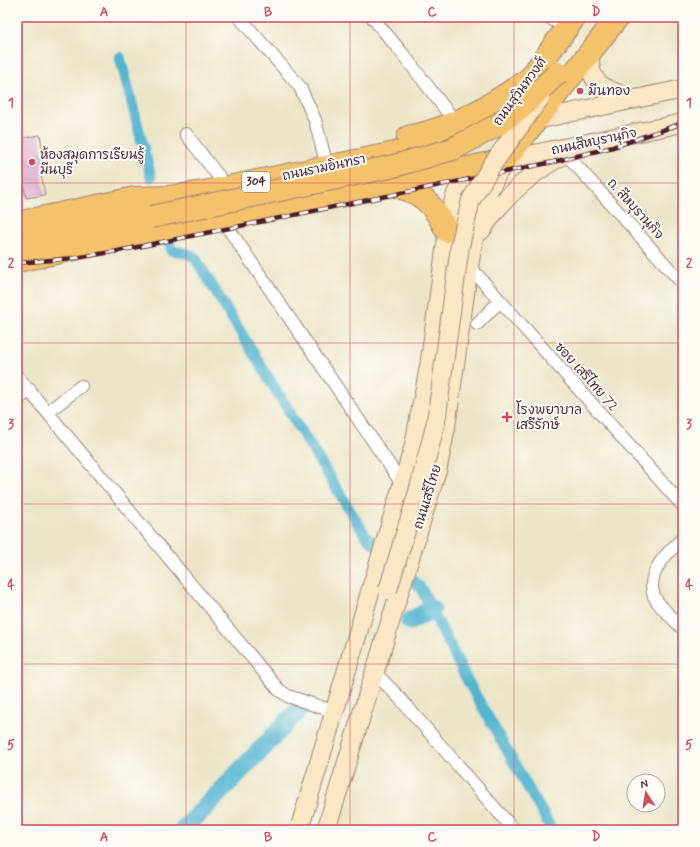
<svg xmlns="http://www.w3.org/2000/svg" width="700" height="847" viewBox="0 0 700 847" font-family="Mynerve,'Playpen Sans Thai',sans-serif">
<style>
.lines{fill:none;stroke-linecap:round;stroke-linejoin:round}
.canal{stroke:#51b4d0;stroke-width:11}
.river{stroke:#51b4d0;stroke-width:19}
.building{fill:#d6a6c8}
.street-casing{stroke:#9b827a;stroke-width:14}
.secondary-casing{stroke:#9b827a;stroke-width:20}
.highway-casing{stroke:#9b827a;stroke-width:24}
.street{stroke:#fff;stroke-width:12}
.secondary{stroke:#fbe7c3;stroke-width:18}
.highway{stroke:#f4c26a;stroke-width:22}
.rail-casing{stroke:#4a1f2b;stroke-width:4.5}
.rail{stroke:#fdfcf7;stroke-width:3;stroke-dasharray:9;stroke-linecap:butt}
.secondary-bridge-casing{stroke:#9b827a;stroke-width:20;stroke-linecap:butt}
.highway-bridge-casing{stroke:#9b827a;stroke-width:24;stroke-linecap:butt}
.secondary-bridge{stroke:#fbe7c3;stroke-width:18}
.highway-bridge{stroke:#f4c26a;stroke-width:22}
.grid{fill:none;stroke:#d1495b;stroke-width:1;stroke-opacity:0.55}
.poi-dot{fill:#d1495b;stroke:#fdfcf7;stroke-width:1.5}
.labels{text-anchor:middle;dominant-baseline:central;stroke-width:4;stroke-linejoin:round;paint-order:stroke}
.shield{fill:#fdfcf7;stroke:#806168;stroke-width:1}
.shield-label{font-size:12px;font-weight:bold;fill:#4a1f2b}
.poi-label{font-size:13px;fill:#4a1f2b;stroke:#fdfcf7;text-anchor:start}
.street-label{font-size:13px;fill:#4a1f2b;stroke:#fdfcf7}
.neatline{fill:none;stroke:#d1495b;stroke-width:1.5}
.grid-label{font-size:13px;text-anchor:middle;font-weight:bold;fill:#d1495b}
</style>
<rect width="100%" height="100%" fill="#fdfcf7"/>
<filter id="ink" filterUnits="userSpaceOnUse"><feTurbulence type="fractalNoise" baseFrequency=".025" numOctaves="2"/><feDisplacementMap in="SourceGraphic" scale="8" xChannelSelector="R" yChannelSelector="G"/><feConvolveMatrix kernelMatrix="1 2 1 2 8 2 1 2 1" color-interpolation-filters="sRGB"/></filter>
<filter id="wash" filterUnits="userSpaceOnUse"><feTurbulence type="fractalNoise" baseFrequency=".012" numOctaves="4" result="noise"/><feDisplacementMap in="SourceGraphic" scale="16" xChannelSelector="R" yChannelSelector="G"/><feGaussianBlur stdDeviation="0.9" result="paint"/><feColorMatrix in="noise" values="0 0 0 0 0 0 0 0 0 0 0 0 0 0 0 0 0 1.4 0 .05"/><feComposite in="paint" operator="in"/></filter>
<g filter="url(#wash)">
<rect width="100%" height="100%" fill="#ece6c8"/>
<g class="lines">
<!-- canal -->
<path class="canal" d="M 120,57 L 151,177
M 170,243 L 171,250 L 189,254 L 195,258 L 365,535 L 385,554
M 402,570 L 421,588 L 466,678 L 552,830
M 682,830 L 683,830"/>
<!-- river -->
<path class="river" d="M 410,621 L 432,609
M 183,830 L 300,709"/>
</g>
<g id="blocks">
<!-- building -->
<path class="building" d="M 40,135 L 47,173 L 41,174 L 45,195 L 26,198 L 17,150 L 17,139 Z"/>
</g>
</g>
<g filter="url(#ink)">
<use href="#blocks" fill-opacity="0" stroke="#9b827a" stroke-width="1"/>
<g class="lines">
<!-- street casing -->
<g class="street-casing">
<path id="street" d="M 239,17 L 300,87 L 315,120 L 324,155
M 372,17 L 402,53 L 456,123
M 549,17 L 567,29
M 186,134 L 219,177
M 566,154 L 683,284
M 222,219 L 403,485
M 469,266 L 683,506
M 477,324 L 500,301
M 17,376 L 279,690 L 288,696 L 335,712
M 17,400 L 30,390
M 48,412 L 81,386
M 683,538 C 668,552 645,573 654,596 C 658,606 675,620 683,629
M 373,675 L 381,679 L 396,694 L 514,830"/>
</g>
<!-- secondary casing -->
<g class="secondary-casing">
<path id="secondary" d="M 591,50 C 585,85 606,90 634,99
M 536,120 L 683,89
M 481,231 C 503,196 533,171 569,152
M 299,830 L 414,445 L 429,367 L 450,214 L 454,199 L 467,167
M 326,830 L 438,467 L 446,427 L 469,266 L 477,223 L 489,190 L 505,160 L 683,123"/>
</g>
<!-- highway casing -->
<g class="highway-casing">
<path id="highway" d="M 521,90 L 575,17
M 408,137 C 454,128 492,105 530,78
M 391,185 C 423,192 432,203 447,231
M 17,223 L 135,198 L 169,197 L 204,192 L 434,145
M 17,246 L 50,237 L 151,217
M 17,261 L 505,160 L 618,17"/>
</g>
<!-- street -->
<use href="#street" class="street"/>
<!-- secondary -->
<use href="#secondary" class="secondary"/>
<!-- highway -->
<use href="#highway" class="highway"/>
<!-- rail casing -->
<g class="rail-casing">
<path id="rail" d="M 17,263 L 75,258 L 118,251 L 553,162 L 613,147 L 683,123"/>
</g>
<!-- rail -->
<use href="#rail" class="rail"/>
<!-- secondary-bridge casing -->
<g class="secondary-bridge-casing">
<path id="secondary-bridge" d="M 388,590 L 419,488 L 436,422 L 460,246 L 471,200 L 492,165 L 540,98"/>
</g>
<!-- highway-bridge casing -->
<g class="highway-bridge-casing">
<path id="highway-bridge" d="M 151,217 L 394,166 L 453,149 L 496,126 L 519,109 L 558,73"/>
</g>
<!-- secondary-bridge -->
<use href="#secondary-bridge" class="secondary-bridge"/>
<!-- highway-bridge -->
<use href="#highway-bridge" class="highway-bridge"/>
</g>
</g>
<!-- grid -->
<path class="grid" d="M 186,17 L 186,830M 350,17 L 350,830M 514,17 L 514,830M 17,183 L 683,183M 17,343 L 683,343M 17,504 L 683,504M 17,664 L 683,664"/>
<!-- markers -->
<g class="poi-dot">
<circle cx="580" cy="91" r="4"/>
<circle cx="32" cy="162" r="4"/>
<path d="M505 411h4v4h4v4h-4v4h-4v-4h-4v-4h4z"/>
</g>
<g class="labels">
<!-- shield labels -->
<rect class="shield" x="242" y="172" width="28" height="20" rx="3"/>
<g class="shield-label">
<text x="256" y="182">304</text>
</g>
<!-- poi labels -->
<g class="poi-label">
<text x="588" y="91">มีนทอง</text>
<text x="40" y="155">ห้องสมุดการเรียนรู้<tspan x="40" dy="15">มีนบุรี</tspan></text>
<text x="516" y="410">โรงพยาบาล<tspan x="516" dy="15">เสรีรักษ์</tspan></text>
</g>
<!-- street labels -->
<g class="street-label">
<text transform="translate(520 92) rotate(-54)">ถนนสุวินทวงศ์</text>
<text transform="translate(594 142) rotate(-12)">ถนนสีหบุรานุกิจ</text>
<text transform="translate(324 168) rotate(-12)">ถนนรามอินทรา</text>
<text transform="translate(635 209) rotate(48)">ถ. สีหบุรานุกิจ</text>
<text transform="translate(586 377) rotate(48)">ซอย เสรีไทย 72</text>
<text transform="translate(428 497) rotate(-73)">ถนนเสรีไทย</text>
</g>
</g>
<!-- margin -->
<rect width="700" height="847" fill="none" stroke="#fdfcf7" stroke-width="44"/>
<!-- north arrow -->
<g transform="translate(646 793) rotate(348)"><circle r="19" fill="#fdfcf7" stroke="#b5a4a5"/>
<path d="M0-3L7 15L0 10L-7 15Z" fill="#d1495b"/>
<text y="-6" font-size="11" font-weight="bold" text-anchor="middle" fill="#4a1f2b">N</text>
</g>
<rect x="22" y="22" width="656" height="803" class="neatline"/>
<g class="grid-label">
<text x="104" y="16">A</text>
<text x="268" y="16">B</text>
<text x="432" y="16">C</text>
<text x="596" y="16">D</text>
<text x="11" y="107">1</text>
<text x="689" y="107">1</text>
<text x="11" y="267">2</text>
<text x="689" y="267">2</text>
<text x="11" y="428">3</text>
<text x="689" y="428">3</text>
<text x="11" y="589">4</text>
<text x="689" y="589">4</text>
<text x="11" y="749">5</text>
<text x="689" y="749">5</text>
<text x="104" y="841">A</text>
<text x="268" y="841">B</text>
<text x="432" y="841">C</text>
<text x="596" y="841">D</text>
</g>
</svg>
